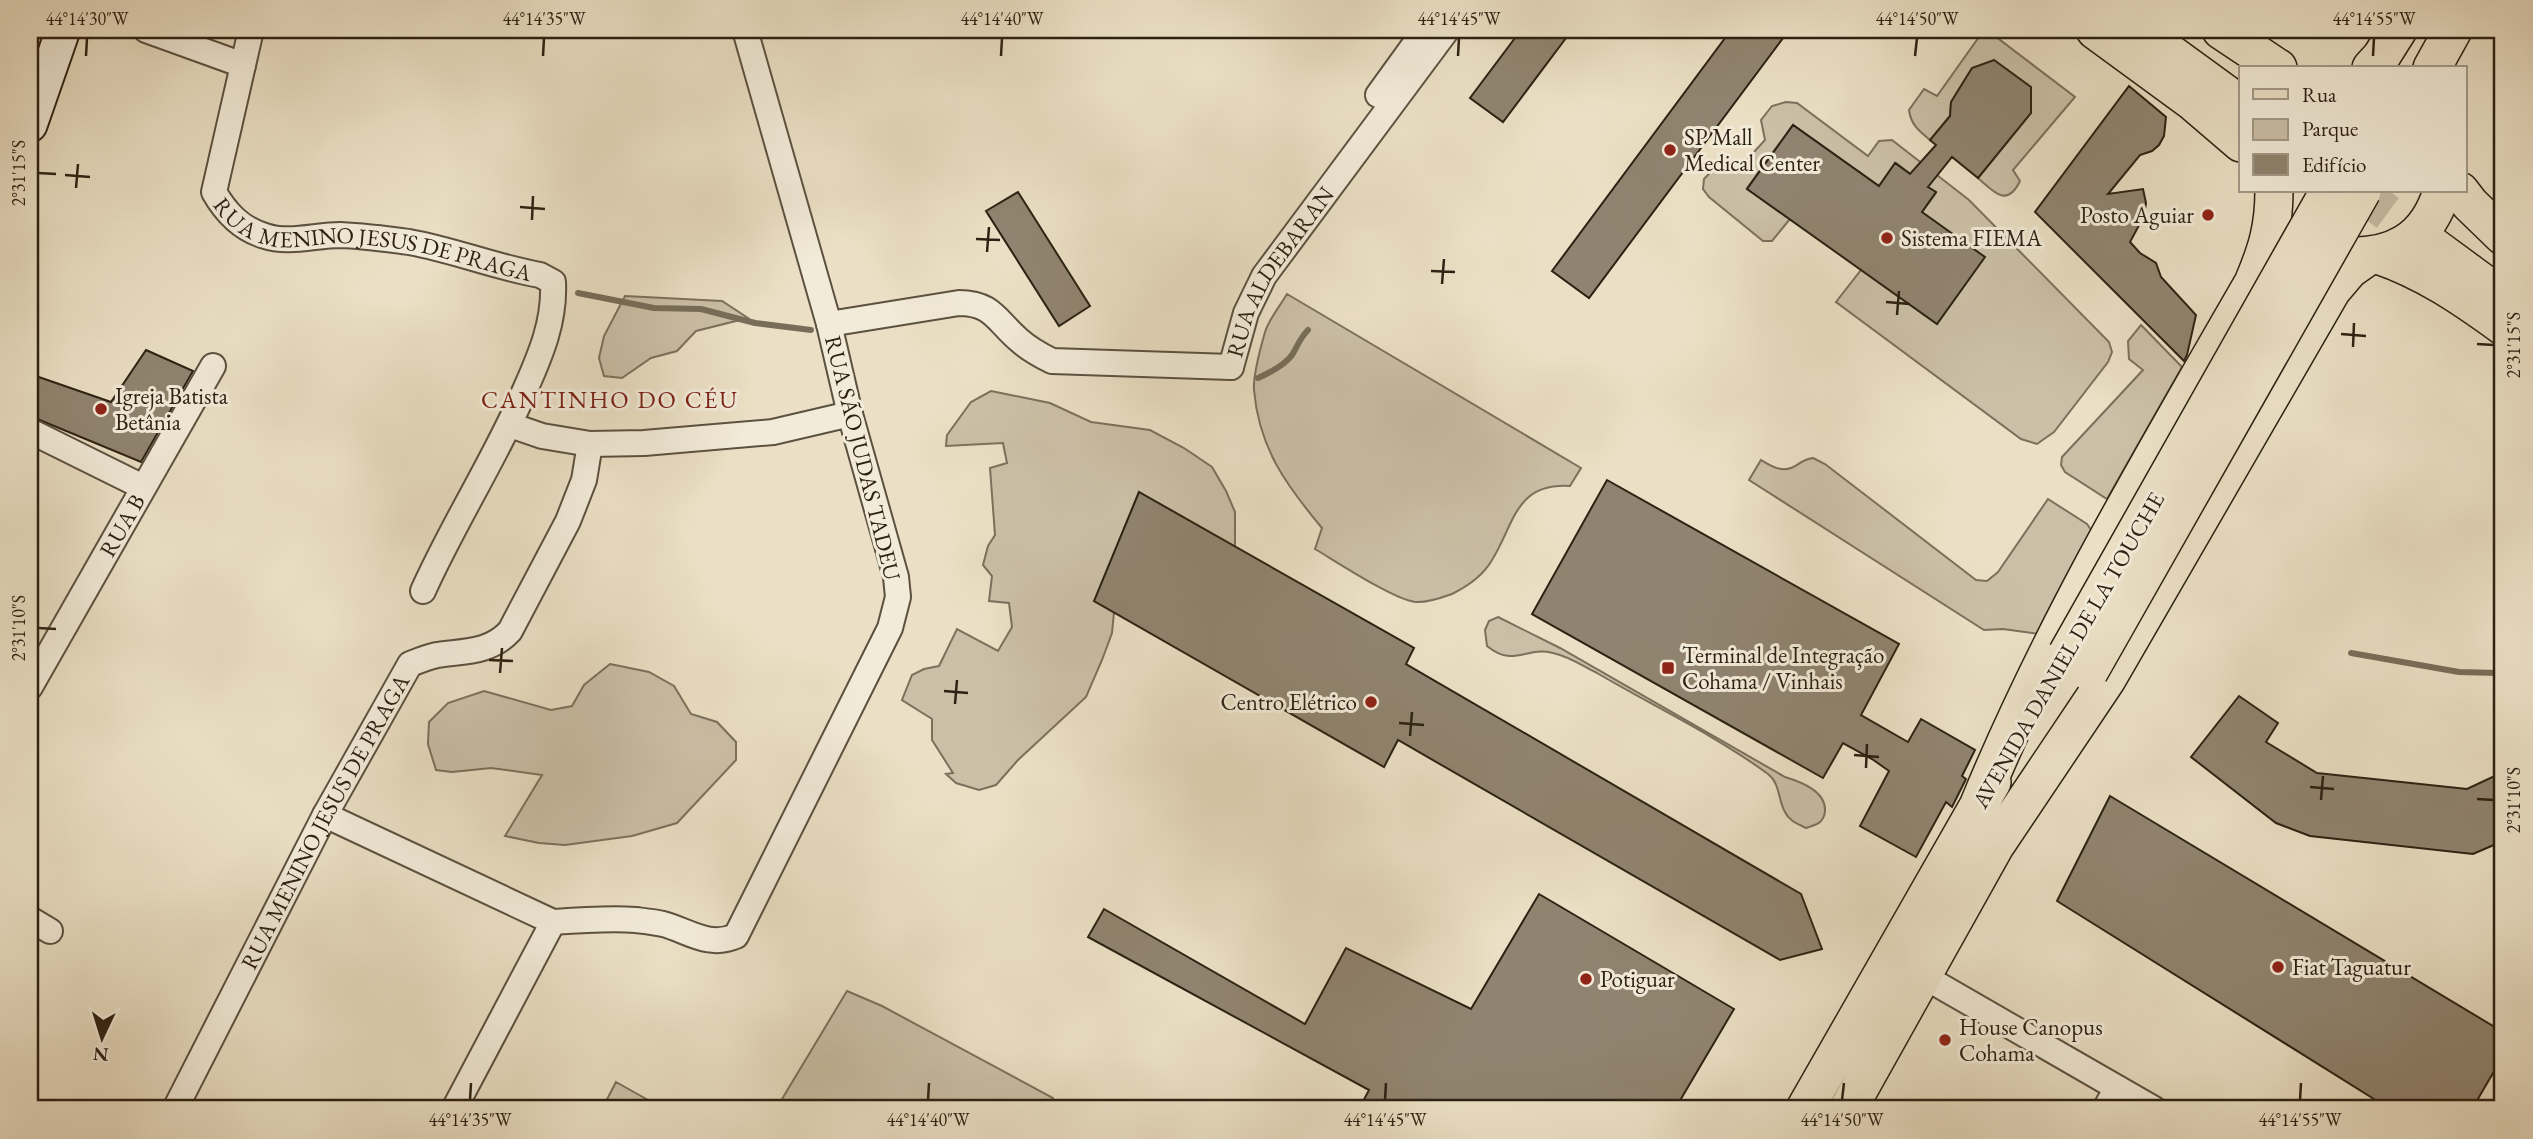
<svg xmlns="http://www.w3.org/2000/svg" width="2533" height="1139" viewBox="0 0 2533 1139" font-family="'EB Garamond',serif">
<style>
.green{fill:#cbc0a7;stroke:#7c705d;stroke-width:2}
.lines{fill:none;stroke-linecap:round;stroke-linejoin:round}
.stream{stroke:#786d59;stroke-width:6}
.building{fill:#908470;stroke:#2d2113;stroke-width:2}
.primary-tunnel{stroke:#c5baa1;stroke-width:37;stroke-dasharray:37 18;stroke-linecap:butt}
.street-casing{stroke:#5c5140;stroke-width:28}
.secondary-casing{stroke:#2d2113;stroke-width:37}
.primary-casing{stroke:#2d2113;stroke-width:40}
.street{stroke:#f2ebd9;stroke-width:24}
.secondary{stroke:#f2ebd9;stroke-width:33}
.primary{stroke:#ebe0c5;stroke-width:37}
.primary-bridge-casing{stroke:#2d2113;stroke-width:40;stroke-linecap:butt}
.primary-bridge{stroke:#ebe0c5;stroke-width:37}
.ticks{fill:none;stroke:#2d2113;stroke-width:2.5}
.poi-dot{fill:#8f2418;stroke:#f2ebd9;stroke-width:2.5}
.labels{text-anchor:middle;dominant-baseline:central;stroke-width:6;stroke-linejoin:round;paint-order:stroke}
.poi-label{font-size:23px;fill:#2d2113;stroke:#f2ebd9;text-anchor:start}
.street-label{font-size:23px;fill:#2d2113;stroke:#f2ebd9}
.neighbourhood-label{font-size:24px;letter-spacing:2px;fill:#7a1f14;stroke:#f2ebd9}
.neatline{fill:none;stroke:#2d2113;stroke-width:2.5}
.ticks-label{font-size:18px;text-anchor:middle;fill:#2d2113}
</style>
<rect width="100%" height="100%" fill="#ebe0c5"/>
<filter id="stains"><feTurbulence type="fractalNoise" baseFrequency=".00286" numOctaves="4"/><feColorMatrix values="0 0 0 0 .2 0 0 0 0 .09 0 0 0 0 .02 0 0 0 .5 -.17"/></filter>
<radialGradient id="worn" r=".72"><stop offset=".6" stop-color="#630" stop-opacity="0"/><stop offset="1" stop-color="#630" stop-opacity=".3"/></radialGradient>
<!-- green -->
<path class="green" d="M 1984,30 L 1987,30 L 2075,97 L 2013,170 L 2020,181 C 2007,208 1994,192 1978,178 L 2031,113 L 2030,87 L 1994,60 L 1972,68 L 1951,102 L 1950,116 L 1930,140 C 1919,131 1911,125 1909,110 L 1924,89 L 1937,96 Z
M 1786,102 L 1797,103 L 1868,156 L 1879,141 L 1892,140 L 1969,200 L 2109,342 L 2112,352 L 2108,362 L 2054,432 L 2037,444 L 2021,439 L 1836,302 L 1861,270 L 1922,212 L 1936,193 L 1896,163 L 1879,186 L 1793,125 L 1747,188 L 1790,219 L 1772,241 L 1763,241 L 1709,197 L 1703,189 L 1704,179 L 1722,160 L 1745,162 L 1765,140 L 1761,120 L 1772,106 Z
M 1287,294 L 1581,468 L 1570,486 C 1515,483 1515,523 1492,560 C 1483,576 1468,586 1452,594 C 1441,598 1426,603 1415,602 C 1393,599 1337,562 1315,549 L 1322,528 C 1286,485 1259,448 1254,390 C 1253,376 1261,346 1265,332 C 1269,319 1280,306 1287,294 Z
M 625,296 L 722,301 L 748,318 L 696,331 L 677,351 L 651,358 L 622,378 L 604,376 L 599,358 L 604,336 Z
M 2141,325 L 2182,367 L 2107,499 L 2065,472 L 2061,465 L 2062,457 L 2143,370 L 2129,359 L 2128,341 Z
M 991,391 L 1050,403 L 1091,422 L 1150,430 L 1184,448 L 1212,467 L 1226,491 L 1235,512 L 1235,547 L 1139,492 L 1095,601 L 1114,612 L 1112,633 L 1102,660 L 1086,697 L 1018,760 L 996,785 L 979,790 L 956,783 L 946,774 L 953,773 L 932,740 L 932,719 L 902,700 L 912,675 L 924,669 L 939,666 L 957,629 L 998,651 L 1012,627 L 1009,603 L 989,601 L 992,576 L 983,565 L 988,546 L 995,535 L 990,468 L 1007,463 L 1003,443 L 946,446 L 947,435 L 971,402 Z
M 1813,458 L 1825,464 L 1976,580 L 1987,581 L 1998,572 L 2048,499 L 2087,524 L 2096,537 L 2039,634 L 2003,629 L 1984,630 L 1749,480 L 1761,460 C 1769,465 1780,472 1791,468 C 1800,465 1800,460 1813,458 Z
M 1498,617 L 1560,648 L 1785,777 C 1801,782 1826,791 1825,811 C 1824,823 1816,825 1806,828 C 1798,824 1789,821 1785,812 C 1778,800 1780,783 1768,774 C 1715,735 1653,706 1597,673 C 1583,666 1568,656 1553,653 C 1525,646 1514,668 1487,646 L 1485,630 L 1489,621 Z
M 610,664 L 649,672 L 674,686 L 691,714 L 717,722 L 736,742 L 736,760 L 677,823 L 632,836 L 565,845 L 539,843 L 505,836 L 542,775 L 491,768 L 452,772 L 436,770 L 428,744 L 429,722 L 448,703 L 484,691 L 551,710 L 572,706 L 584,685 Z
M 847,991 L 882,1006 L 1053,1098 L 1051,1109 L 776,1109 Z
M 616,1082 L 664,1109 L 602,1109 Z"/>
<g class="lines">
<!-- stream -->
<path class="stream" d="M 578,293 L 654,308 L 701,309 L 755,323 L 811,330
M 1258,378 C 1269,373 1285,365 1292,355 C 1298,345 1300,338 1308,330
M 2351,653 L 2459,672 L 2498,673 L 2503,671"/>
</g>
<!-- building -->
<path class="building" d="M 1521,30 L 1572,30 L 1503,122 L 1470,98 Z
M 1731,30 L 1789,30 L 1589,298 L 1552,271 Z
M 1994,60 L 2031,87 L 2031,113 L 1978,178 L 1952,157 L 1928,187 L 1936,192 L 1922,212 L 1985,257 L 1937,324 L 1747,189 L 1793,125 L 1879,186 L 1895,163 L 1910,174 L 1936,145 L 1930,140 L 1950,116 L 1951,102 L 1972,68 Z
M 2129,86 L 2166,117 L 2164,136 L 2159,145 L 2152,151 L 2140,155 L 2108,194 L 2143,189 L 2146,203 L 2144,216 L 2130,242 L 2140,253 L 2156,263 L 2161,277 L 2196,315 L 2187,355 L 2184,361 L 2035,212 Z
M 1018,192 L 1090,306 L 1059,326 L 986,211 Z
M 146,350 L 193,371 L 141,462 L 30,416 L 30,374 L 111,402 Z
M 1607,480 L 1899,644 L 1861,715 L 1908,742 L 1921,719 L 1975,750 L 1962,776 L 1966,779 L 1952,807 L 1946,802 L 1916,857 L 1860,826 L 1889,771 L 1872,759 L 1843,743 L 1823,778 L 1532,614 Z
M 1139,492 L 1414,648 L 1406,664 L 1801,894 L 1822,949 L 1780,960 L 1398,740 L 1384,767 L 1094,601 Z
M 2239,696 L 2278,723 L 2266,742 L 2317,773 L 2467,789 L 2503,772 L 2503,841 L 2473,854 L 2310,836 L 2276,823 L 2191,757 Z
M 2110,796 L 2503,1032 L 2503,1056 L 2472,1109 L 2390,1109 L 2057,901 Z
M 1539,894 L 1734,1009 L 1675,1109 L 1359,1109 L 1369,1090 L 1088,937 L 1104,909 L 1305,1024 L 1346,948 L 1471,1009 Z"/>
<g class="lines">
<!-- primary-tunnel -->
<path class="primary-tunnel" d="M 2358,191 L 2430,244"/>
<!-- street casing -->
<g class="street-casing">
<g id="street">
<path d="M 146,30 L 243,65"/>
<path id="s1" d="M 251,30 L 214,192 C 226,213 241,229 265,236 C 288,244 316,235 340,235 C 362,236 387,239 409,242 C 454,250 495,267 540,275 L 553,282 C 555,321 541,354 525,390 C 495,459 454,522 423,591"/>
<path d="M 1378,95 L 1425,30"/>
<path d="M 829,324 L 959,303 C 992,303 996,320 1019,340 C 1029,349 1040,355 1052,361 L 1231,367"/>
<path id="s2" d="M 1231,367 L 1246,313 L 1264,276 L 1447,30"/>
<path d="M 510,425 L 542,436 L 590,444 L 644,443 L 773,432 L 850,414"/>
<path d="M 30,431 L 143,487"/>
<path id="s3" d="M 30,687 L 213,366"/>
<path d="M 325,815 L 553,922"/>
<path d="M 30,919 L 50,931"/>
<path d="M 553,922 C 581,920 608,918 636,920 C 644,921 654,922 663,924 C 689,931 708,948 736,936 L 890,628 L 898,597 L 896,577 L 850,414 L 829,324 L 745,30"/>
<path d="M 1923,976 L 2154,1109"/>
<path id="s4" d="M 175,1109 L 325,815 L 410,664 C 418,661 428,657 437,655 C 464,651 490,653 510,631 L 568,521 L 584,480 L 590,444"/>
<path d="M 454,1109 L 553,922"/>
<path d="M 2105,1109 L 2117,1088"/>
</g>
</g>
<!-- secondary casing -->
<g class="secondary-casing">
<path id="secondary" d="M 30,125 L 63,30"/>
</g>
<!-- primary casing -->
<g class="primary-casing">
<path id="primary" d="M 2095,30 L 2192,101 L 2241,143
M 2138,30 L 2241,105
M 2221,30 L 2278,68
M 2371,68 L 2381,57 L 2398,30
M 2432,68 L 2453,30
M 2460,191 L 2470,204 L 2503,236
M 2430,244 L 2494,291
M 2378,255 C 2425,271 2463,297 2503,326
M 2342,256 C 2392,259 2427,241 2442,191
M 1979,804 C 2054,622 2155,453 2253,283 C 2267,250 2274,227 2274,191
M 1997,843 L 2107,679 L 2332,290 L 2349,270 L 2366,258
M 1805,1109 L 1992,782
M 1848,1109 L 2009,821"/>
</g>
<!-- street -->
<use href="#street" class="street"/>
<!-- secondary -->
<use href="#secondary" class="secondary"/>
<!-- primary -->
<use href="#primary" class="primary"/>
<!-- primary-bridge casing -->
<g class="primary-bridge-casing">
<path id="primary-bridge" d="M 2067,654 L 2329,191
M 2089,672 L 2362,191"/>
</g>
<!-- primary-bridge -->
<use href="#primary-bridge" class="primary-bridge"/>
</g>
<!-- ticks -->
<path class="ticks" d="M 86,56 L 87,38M 543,56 L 544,38M 1001,56 L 1002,38M 1458,56 L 1459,38M 1915,56 L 1917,38M 2373,56 L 2374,38M 38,173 L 56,174M 65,175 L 90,177M 76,188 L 78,164M 520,207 L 545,209M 532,220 L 533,196M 976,239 L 1000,240M 987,252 L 989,227M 1431,271 L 1455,272M 1442,284 L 1444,259M 1886,302 L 1910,304M 1897,315 L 1899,291M 2341,334 L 2366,336M 2477,344 L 2494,345M 2353,347 L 2354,323M 38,628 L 56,629M 489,660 L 513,661M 500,673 L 502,648M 944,691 L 968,693M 955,704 L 957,680M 1399,723 L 1424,725M 1410,736 L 1412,712M 1854,755 L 1879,757M 1866,768 L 1867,744M 2310,787 L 2334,789M 2477,799 L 2494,800M 2321,800 L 2323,776M 470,1100 L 471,1083M 928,1100 L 929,1083M 1385,1100 L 1386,1083M 1842,1100 L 1844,1083M 2300,1100 L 2301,1083"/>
<!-- markers -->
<g class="poi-dot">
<circle cx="1670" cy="150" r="7"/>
<circle cx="2208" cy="215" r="7"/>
<circle cx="1887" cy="238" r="7"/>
<circle cx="101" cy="409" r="7"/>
<rect x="1661" y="661" width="14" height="14" rx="3.5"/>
<circle cx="1371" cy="702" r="7"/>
<circle cx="2278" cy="967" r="7"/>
<circle cx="1586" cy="979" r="7"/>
<circle cx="1945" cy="1040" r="7"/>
</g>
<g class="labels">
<!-- poi labels -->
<g class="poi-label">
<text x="1684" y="137">SP Mall<tspan x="1684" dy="26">Medical Center</tspan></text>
<text x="2194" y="215" text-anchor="end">Posto Aguiar</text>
<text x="1901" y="238">Sistema FIEMA</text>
<text x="115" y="396">Igreja Batista<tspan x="115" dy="26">Betânia</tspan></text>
<text x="1682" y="655">Terminal de Integração<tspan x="1682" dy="26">Cohama / Vinhais</tspan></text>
<text x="1357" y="702" text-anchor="end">Centro Elétrico</text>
<text x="2292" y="967">Fiat Taguatur</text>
<text x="1600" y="979">Potiguar</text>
<text x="1959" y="1027">House Canopus<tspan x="1959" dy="26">Cohama</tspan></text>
</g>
<!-- street labels -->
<g class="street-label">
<text stroke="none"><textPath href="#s1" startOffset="341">RUA MENINO JESUS DE PRAGA</textPath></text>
<text stroke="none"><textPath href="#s2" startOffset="108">RUA ALDEBARAN</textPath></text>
<text transform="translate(863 458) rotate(76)">RUA SÃO JUDAS TADEU</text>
<text stroke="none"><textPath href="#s3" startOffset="186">RUA B</textPath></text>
<text transform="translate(2068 650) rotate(-60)">AVENIDA DANIEL DE LA TOUCHE</text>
<text stroke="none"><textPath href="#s4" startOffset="324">RUA MENINO JESUS DE PRAGA</textPath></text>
</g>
<!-- neighbourhood labels -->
<g class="neighbourhood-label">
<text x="610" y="399">CANTINHO DO CÉU</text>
</g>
</g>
<!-- margin -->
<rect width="2533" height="1139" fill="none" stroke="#ebe0c5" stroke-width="77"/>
<!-- legend -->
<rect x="2239" y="66" width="228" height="126" fill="#f2ebd9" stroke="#a39a8a" stroke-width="2"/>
<rect x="2253" y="89" width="35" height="10" fill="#ebe0c5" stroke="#a39a8a" stroke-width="2"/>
<text x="2302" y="102" font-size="21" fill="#2d2113">Rua</text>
<rect x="2253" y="119" width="35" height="21" fill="#cbc0a7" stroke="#a39a8a" stroke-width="2"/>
<text x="2302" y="136" font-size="21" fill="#2d2113">Parque</text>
<rect x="2253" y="154" width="35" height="21" fill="#908470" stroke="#a39a8a" stroke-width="2"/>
<text x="2302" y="172" font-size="21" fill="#2d2113">Edifício</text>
<!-- north arrow -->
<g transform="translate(102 1038) rotate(184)" stroke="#f2ebd9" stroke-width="5" paint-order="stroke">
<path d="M0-5L12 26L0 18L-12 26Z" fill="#2d2113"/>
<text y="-10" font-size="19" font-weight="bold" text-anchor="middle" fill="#2d2113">N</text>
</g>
<rect x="38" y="38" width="2456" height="1062" class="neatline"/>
<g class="ticks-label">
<text x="87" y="25">44°14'30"W</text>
<text x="544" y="25">44°14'35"W</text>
<text x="1002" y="25">44°14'40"W</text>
<text x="1459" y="25">44°14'45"W</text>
<text x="1917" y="25">44°14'50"W</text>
<text x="2374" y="25">44°14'55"W</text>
<text transform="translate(19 173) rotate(-90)" y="6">2°31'15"S</text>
<text transform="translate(2514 345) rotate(-90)" y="6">2°31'15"S</text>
<text transform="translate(19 628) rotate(-90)" y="6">2°31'10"S</text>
<text transform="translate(2514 800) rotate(-90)" y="6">2°31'10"S</text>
<text x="470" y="1126">44°14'35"W</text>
<text x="928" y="1126">44°14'40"W</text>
<text x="1385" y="1126">44°14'45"W</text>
<text x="1842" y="1126">44°14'50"W</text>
<text x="2300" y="1126">44°14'55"W</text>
</g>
<rect width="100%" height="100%" filter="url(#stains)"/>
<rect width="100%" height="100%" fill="url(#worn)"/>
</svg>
